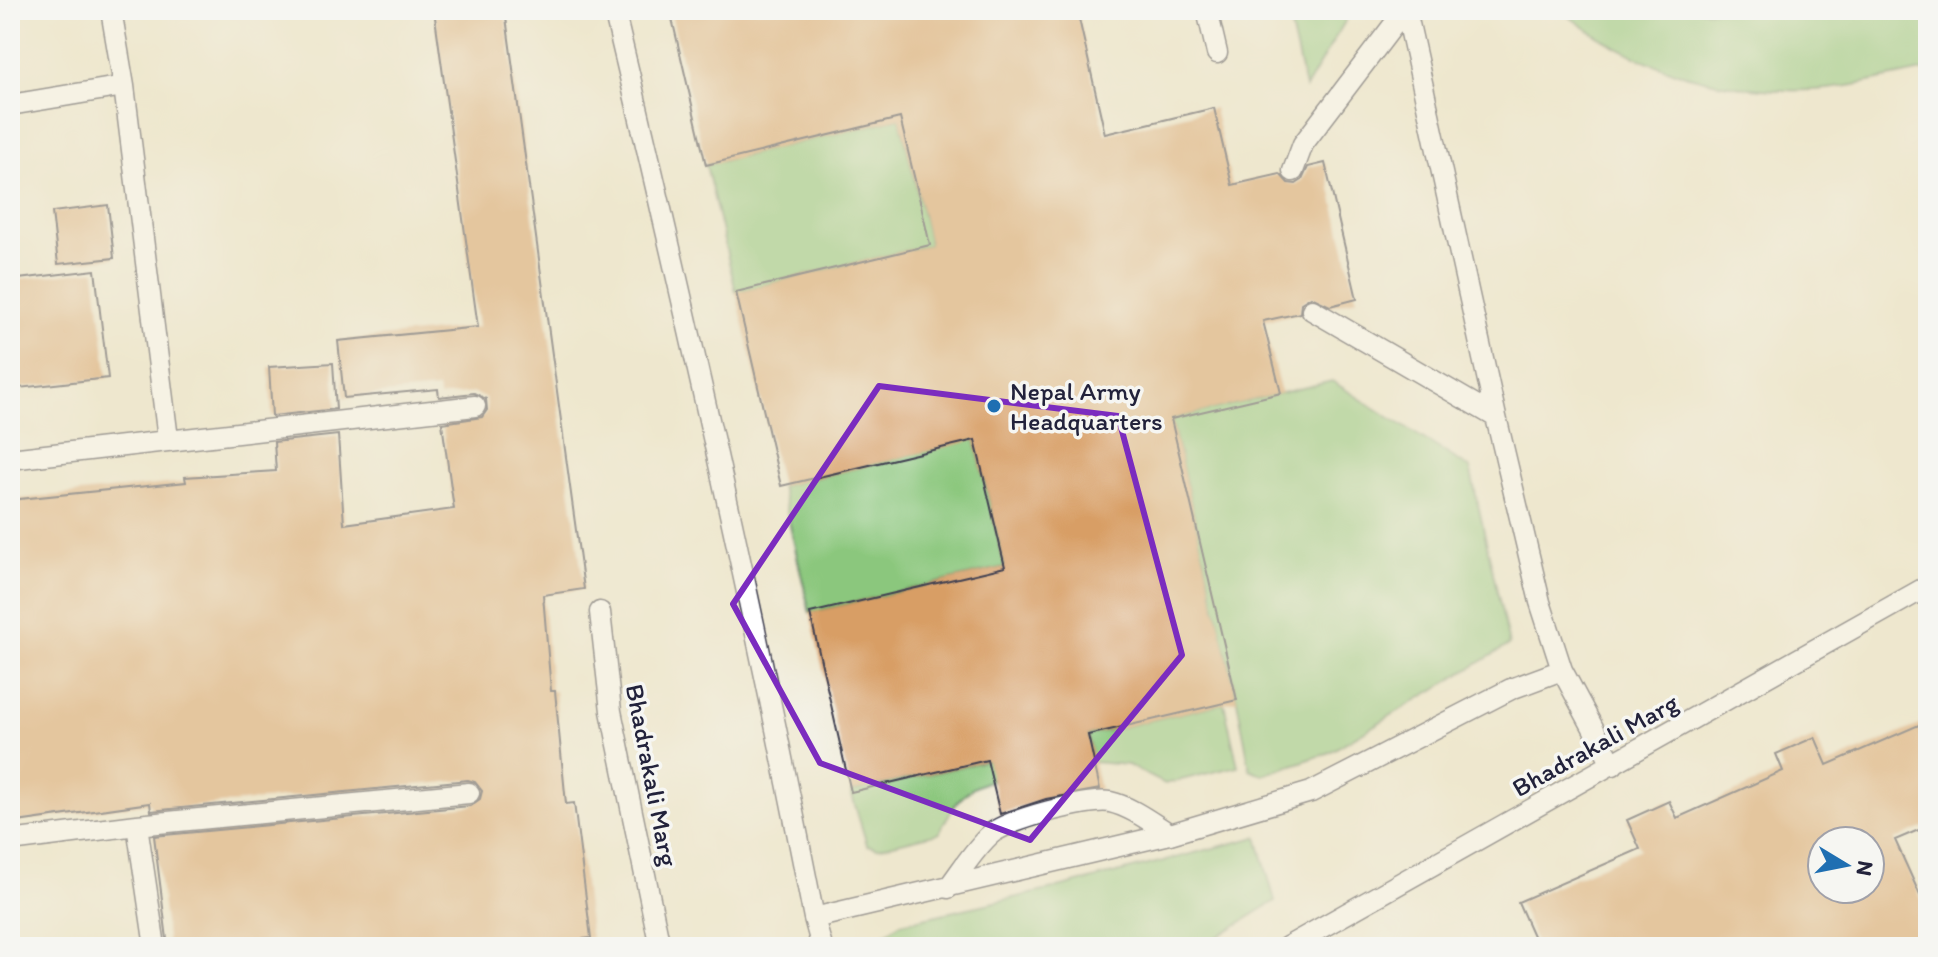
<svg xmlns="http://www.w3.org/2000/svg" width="1938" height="957" viewBox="0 0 1938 957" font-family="Itim,sans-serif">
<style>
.green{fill:#8bc77d;stroke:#56745c;stroke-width:2}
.building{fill:#d89e65;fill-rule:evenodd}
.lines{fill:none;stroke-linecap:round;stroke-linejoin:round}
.service-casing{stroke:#414051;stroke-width:23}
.service{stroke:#fff;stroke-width:20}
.marked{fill:none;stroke:#7b2cbf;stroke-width:6;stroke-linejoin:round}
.poi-dot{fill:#1f6fb2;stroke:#f6f6f2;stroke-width:3}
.labels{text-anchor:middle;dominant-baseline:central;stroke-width:7;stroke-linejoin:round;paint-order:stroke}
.poi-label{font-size:26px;fill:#22223b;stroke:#f6f6f2;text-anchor:start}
.street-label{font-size:26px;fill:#22223b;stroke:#f6f6f2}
</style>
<rect width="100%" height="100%" fill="#f6f6f2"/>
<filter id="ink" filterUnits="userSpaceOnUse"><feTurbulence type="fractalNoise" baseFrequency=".0125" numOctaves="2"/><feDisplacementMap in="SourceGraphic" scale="16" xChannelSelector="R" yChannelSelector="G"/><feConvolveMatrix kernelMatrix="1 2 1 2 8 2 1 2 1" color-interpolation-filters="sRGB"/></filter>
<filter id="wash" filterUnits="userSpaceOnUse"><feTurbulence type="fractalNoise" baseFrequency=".006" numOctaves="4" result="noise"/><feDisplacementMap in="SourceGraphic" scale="32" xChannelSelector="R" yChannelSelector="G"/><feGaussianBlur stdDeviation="1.8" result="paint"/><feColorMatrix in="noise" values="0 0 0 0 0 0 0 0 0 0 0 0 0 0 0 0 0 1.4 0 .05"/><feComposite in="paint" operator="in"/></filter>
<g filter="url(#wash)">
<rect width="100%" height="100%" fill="#eee7ce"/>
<!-- green -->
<path class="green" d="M 1287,10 L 1352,10 L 1305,88 Z
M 1561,10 L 1928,10 L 1928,70 C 1890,77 1851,88 1813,90 C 1721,94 1633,68 1561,10 Z
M 900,118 L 930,245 L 736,292 L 706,165 Z
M 1332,381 L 1470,468 L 1509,645 L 1328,753 L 1263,775 L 1250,769 L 1237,700 L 1171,419 Z
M 975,439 L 1005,567 L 810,613 L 781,486 Z
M 1224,703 L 1238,766 L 1165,784 L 1128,765 L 1093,762 L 1088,735 Z
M 988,760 L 992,780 C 963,788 952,807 939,833 L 877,848 L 867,845 L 851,792 Z
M 1257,837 L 1275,901 L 1214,939 L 1194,947 L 882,947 L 886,933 L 901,923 L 1058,888 Z"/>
<g id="blocks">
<!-- building -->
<path class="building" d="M 434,10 L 505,10 L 584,589 L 543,595 L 551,691 L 555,691 L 566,804 L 574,803 L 591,938 L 514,947 L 168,947 L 154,836 L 470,806 L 480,799 L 482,791 L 475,782 L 468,780 L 151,811 L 150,803 L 10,823 L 10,500 L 186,482 L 185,477 L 276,471 L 274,442 L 338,435 L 344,524 L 454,509 L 442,423 L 482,417 L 487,410 L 486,399 L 474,393 L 439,397 L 438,389 L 344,398 L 338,341 L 478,327 Z
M 670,10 L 1077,10 L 1105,134 L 1214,108 L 1232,185 L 1280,174 L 1288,183 L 1296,184 L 1302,180 L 1308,167 L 1325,163 L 1357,299 L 1330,306 L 1311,297 L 1301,303 L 1300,313 L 1263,321 L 1281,393 L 1171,419 L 1237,700 L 1088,735 L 1100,789 L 1046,799 L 1000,814 L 987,760 L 851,792 L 810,613 L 1005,567 L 975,440 L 781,486 L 736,292 L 930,245 L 919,197 L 900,118 L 706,165 Z
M 108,205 L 114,258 L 58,264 L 52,212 Z
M 95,270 L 108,378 L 10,389 L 10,280 Z
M 333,363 L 336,409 L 272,416 L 269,367 Z
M 1928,721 L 1928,826 L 1895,840 L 1928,913 L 1928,947 L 1538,947 L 1518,902 L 1640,849 L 1627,820 L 1669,801 L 1677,818 L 1783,771 L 1776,754 L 1815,737 L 1827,765 ZM 1822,841 L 1870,841 L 1870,889 L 1822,889 Z"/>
</g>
</g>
<g filter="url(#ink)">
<use href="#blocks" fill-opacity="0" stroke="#414051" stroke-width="2"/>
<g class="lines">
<!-- service casing -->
<g class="service-casing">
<path id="service" d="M 614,10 C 686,311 755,614 814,918 L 1170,834 L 1311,792 L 1511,689 L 1562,670
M 1207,10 L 1217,53
M 1406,10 L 1496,417 L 1540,602 L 1562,670 L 1613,765
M 124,86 L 168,439
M 10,105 L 124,86 L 111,10
M 1293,171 L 1303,144 L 1405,10
M 1312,310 L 1496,417
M 10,459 L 475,406
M 600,612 L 611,711 L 660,947
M 137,825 L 155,947
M 10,841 L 137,825 L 469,793
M 948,888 C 962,870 974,849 991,834 C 1007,820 1089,798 1110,802 C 1132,807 1152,823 1170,834
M 814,918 L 822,947
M 1287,947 L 1928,586"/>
</g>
<!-- service -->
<use href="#service" class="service"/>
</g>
</g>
<!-- marked area -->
<path d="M0 0H1938V957H0ZM 879,386 L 1118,416 L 1182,655 L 1030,840 L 820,763 L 733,604 Z" fill="#eee7ce" fill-opacity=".55" fill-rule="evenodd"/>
<path class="marked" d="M 879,386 L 1118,416 L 1182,655 L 1030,840 L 820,763 L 733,604 Z"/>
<!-- markers -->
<circle class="poi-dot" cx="994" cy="406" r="8"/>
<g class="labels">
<!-- poi labels -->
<g class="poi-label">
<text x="1010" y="391">Nepal Army<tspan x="1010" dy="30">Headquarters</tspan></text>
</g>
<!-- street labels -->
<g class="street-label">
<text transform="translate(1595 745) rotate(-29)">Bhadrakali Marg</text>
<text transform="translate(652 775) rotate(79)">Bhadrakali Marg</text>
</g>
</g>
<!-- margin -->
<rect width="1938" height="957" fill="none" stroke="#f6f6f2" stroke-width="40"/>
<!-- north arrow -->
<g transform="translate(1846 865) rotate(100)"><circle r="38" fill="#f6f6f2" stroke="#a1a1a9" stroke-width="2"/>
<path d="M0-6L14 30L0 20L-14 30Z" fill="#1f6fb2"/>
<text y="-12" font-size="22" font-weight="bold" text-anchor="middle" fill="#22223b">N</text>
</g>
</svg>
